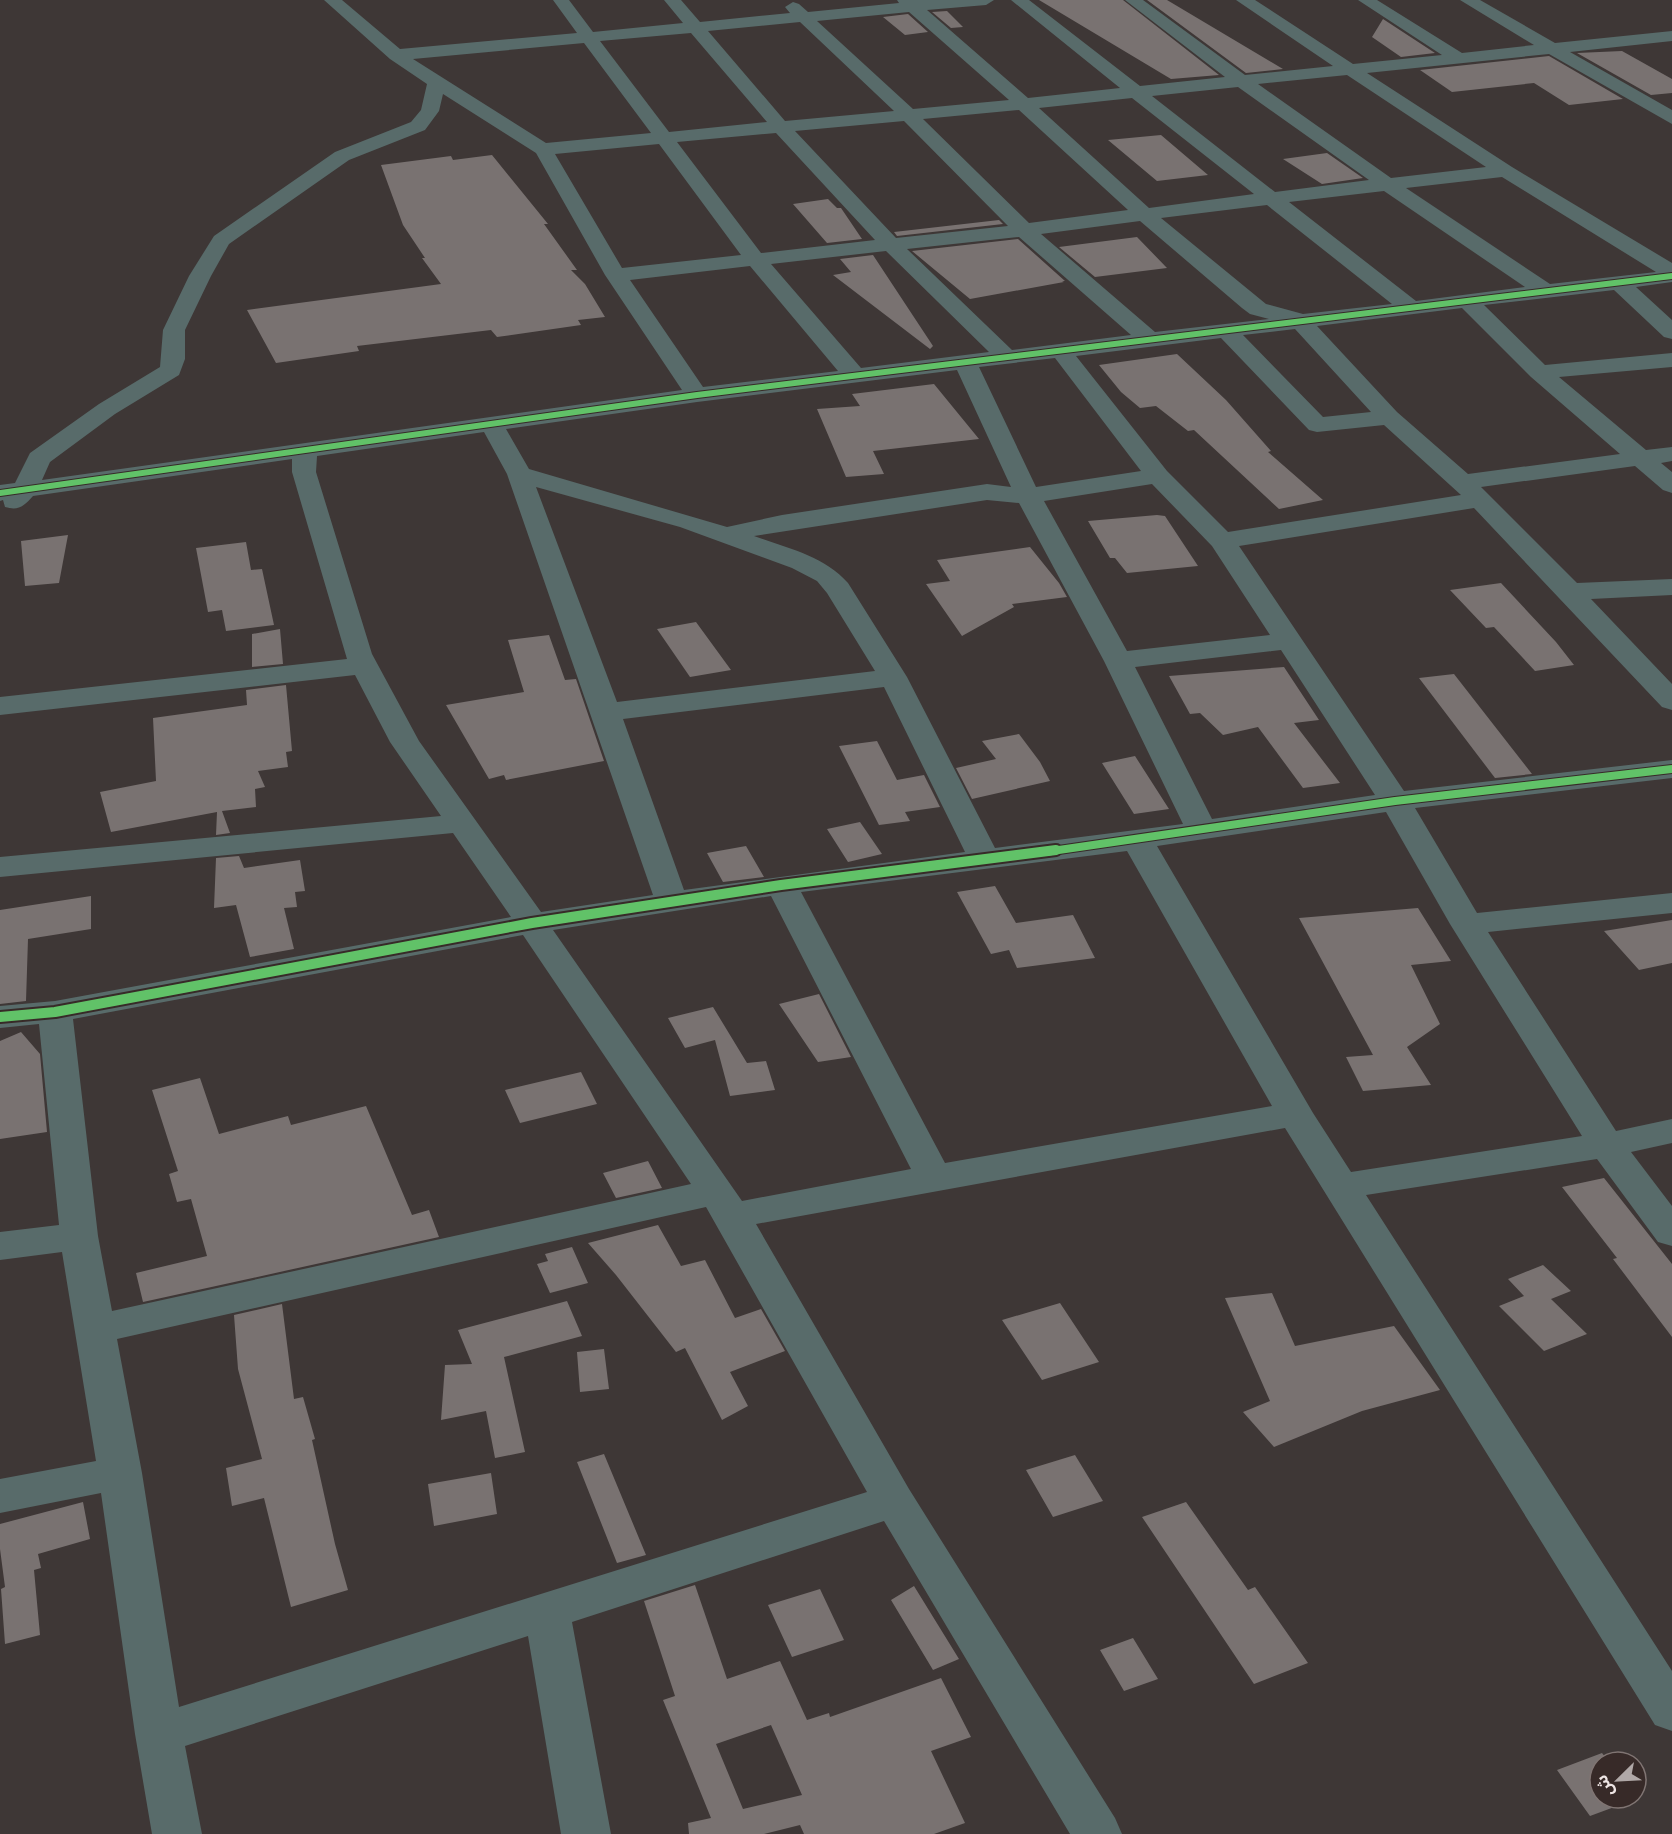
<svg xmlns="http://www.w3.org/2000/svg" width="1672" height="1834" viewBox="0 0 1672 1834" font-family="Montserrat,'Noto Sans Arabic',sans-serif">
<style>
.building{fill:#797271;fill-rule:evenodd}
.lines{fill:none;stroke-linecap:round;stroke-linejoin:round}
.street{fill:#586b6a;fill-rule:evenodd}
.cycleway-far2-casing{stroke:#372a28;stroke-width:8}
.cycleway-far1-casing{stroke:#372a28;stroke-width:10}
.cycleway-casing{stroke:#372a28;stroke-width:14}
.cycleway-far2{stroke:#61c268;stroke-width:6}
.cycleway-far1{stroke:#61c268;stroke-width:8}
.cycleway{stroke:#61c268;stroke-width:10}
</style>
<rect width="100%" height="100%" fill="#3e3736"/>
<!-- building -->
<path class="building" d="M 1039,0 L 1123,0 L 1219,75 L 1171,79 Z
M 1147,0 L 1167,0 L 1283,69 L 1246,73 Z
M 947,11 L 963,27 L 951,28 L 932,12 Z
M 908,14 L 928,32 L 905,35 L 883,17 Z
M 1383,19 L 1435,53 L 1401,57 L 1372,37 Z
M 1622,51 L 1672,79 L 1672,93 L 1651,95 L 1577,53 Z
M 1549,56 L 1623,99 L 1569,105 L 1534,83 L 1452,92 L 1420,70 Z
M 1161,135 L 1208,175 L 1157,181 L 1108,140 Z
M 1327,153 L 1363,178 L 1322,184 L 1283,159 Z
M 492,155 L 548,224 L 544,224 L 577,270 L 571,270 L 585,284 L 605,317 L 578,320 L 581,325 L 497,337 L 491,330 L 357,346 L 359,351 L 276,363 L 247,310 L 441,284 L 422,258 L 425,258 L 403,225 L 381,165 L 451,156 L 453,160 Z
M 828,199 L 837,208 L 841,208 L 862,239 L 827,243 L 793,204 Z
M 999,220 L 1003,224 L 897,236 L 894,232 Z
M 1137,237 L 1167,268 L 1095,277 L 1059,247 Z
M 1018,239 L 1065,281 L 1062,281 L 1064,282 L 970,299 L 912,251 Z
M 873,255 L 933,346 L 930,349 L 833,275 L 851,272 L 840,259 Z
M 1177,354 L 1226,400 L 1271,451 L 1268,452 L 1323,500 L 1279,509 L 1194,430 L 1188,431 L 1156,406 L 1140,408 L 1121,392 L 1099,365 Z
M 934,384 L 979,439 L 873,451 L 884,474 L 846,477 L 817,409 L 860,406 L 852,394 Z
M 1157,515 L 1165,516 L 1198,566 L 1127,573 L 1115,558 L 1110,558 L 1088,521 Z
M 68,535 L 59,583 L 25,586 L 21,541 Z
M 246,542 L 251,570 L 262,569 L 274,625 L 226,631 L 222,610 L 208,612 L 196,548 Z
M 1030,547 L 1059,583 L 1067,597 L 1012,604 L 1014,607 L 962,636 L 926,584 L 950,581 L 937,560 Z
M 1501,583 L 1556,642 L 1574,665 L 1535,671 L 1494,627 L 1486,628 L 1450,590 Z
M 696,622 L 731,670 L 690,677 L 657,629 Z
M 280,629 L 283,664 L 252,667 L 252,634 Z
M 549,635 L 565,680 L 576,679 L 604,761 L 506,780 L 504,775 L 489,779 L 446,705 L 524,692 L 508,640 Z
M 1284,667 L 1319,720 L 1294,723 L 1340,783 L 1303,788 L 1258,727 L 1223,735 L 1200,713 L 1190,714 L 1169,676 Z
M 1454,674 L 1532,774 L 1495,778 L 1419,678 Z
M 286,685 L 292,751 L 286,752 L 288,767 L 258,771 L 265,787 L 255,789 L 256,807 L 222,811 L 230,833 L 216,835 L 217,812 L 111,832 L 100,792 L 156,781 L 153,718 L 247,705 L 246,690 Z
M 1019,734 L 1040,762 L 1050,781 L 972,799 L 956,768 L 996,759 L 982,741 Z
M 877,741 L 897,780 L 924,775 L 940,807 L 905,812 L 910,821 L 879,825 L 839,746 Z
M 1135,756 L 1169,809 L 1134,814 L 1102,763 Z
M 860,822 L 882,854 L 848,862 L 827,829 Z
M 746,846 L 764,877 L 723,882 L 707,853 Z
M 239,856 L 244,868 L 300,860 L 305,891 L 295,892 L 297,907 L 284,908 L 294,949 L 250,957 L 236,905 L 214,908 L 216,858 Z
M 995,886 L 1016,923 L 1073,915 L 1095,958 L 1017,968 L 1009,950 L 991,954 L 957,892 Z
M 91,896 L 91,929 L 28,939 L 26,1001 L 0,1004 L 0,910 Z
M 1418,908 L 1451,961 L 1411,965 L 1440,1024 L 1407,1047 L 1431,1085 L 1363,1091 L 1346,1057 L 1373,1055 L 1299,918 Z
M 1672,920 L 1672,963 L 1639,970 L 1604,931 Z
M 819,994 L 851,1057 L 818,1062 L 779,1004 Z
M 713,1007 L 747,1063 L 766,1061 L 775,1090 L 730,1096 L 715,1040 L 685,1048 L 668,1018 Z
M 21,1032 L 40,1054 L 47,1132 L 0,1139 L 0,1041 Z
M 581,1072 L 597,1104 L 520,1123 L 505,1090 Z
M 200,1078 L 219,1134 L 288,1116 L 291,1125 L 366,1106 L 412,1215 L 429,1210 L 439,1237 L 143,1302 L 136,1273 L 207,1256 L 191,1199 L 177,1202 L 169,1174 L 178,1171 L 152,1090 Z
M 648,1161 L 662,1188 L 616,1198 L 603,1173 Z
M 1604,1178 L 1672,1264 L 1672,1337 L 1613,1259 L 1617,1258 L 1562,1187 Z
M 658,1225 L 681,1266 L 705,1260 L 735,1318 L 761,1309 L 785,1351 L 730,1372 L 748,1406 L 722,1420 L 685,1348 L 676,1352 L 616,1275 L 588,1243 Z
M 572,1247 L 588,1283 L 550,1293 L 537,1264 L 548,1261 L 545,1254 Z
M 1543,1265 L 1571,1291 L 1551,1299 L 1587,1334 L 1544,1351 L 1499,1306 L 1524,1296 L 1508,1279 Z
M 1272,1293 L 1295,1346 L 1394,1326 L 1440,1390 L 1362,1411 L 1274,1447 L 1243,1412 L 1270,1401 L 1225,1298 Z
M 567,1301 L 582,1336 L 504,1357 L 525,1452 L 495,1458 L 486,1411 L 441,1420 L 445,1365 L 472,1364 L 458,1330 Z
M 1060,1303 L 1099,1362 L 1042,1380 L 1002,1320 Z
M 282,1304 L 294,1399 L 303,1397 L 315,1439 L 312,1440 L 335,1544 L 348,1590 L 291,1607 L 264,1498 L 232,1506 L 226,1468 L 262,1459 L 238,1369 L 234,1315 Z
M 604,1349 L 609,1389 L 580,1392 L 577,1352 Z
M 604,1454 L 646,1555 L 617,1563 L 577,1462 Z
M 1075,1455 L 1103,1501 L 1053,1517 L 1026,1470 Z
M 491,1473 L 497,1514 L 434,1526 L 428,1484 Z
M 83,1502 L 90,1539 L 38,1554 L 41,1568 L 34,1570 L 40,1635 L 5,1644 L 1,1589 L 5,1587 L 0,1549 L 0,1524 Z
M 1186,1502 L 1248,1590 L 1255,1587 L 1308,1663 L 1254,1684 L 1142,1517 Z
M 695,1585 L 727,1679 L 780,1661 L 807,1720 L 829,1713 L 830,1717 L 941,1678 L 971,1737 L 931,1751 L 965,1823 L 934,1834 L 804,1834 L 800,1825 L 764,1834 L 689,1834 L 688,1823 L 711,1818 L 663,1700 L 675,1696 L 644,1601 ZM 771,1725 L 802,1795 L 743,1809 L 716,1744 Z
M 914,1586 L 959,1659 L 933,1670 L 891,1600 Z
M 820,1589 L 844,1640 L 792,1657 L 768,1605 Z
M 1133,1638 L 1158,1679 L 1124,1691 L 1100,1650 Z
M 1602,1753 L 1609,1762 L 1600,1762 L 1600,1798 L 1636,1799 L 1590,1816 L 1557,1770 Z"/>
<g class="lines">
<!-- street -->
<path class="street" d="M 324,0 L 342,0 L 400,49 L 577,33 L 553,0 L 569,0 L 593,32 L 683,23 L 664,0 L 681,0 L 700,22 L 790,13 L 785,7 L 793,2 L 799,4 L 808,12 L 899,3 L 897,0 L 994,0 L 986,5 L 927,10 L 1028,98 L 1120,88 L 1011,0 L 1029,0 L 1140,86 L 1225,77 L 1125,0 L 1143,0 L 1245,75 L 1333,66 L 1236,0 L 1255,0 L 1353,64 L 1442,55 L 1358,0 L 1377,0 L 1462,53 L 1534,45 L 1460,0 L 1480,0 L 1555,43 L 1672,31 L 1672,41 L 1570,52 L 1672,110 L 1672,124 L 1549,54 L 1367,73 L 1512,167 L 1672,263 L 1672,282 L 1636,287 L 1672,320 L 1672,339 L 1664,337 L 1614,290 L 1484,305 L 1545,365 L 1672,353 L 1672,367 L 1559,377 L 1646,450 L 1672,447 L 1672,461 L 1661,463 L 1672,472 L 1672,493 L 1663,490 L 1635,466 L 1481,487 L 1577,583 L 1672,579 L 1672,595 L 1591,599 L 1672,684 L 1672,710 L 1662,707 L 1474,508 L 1239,546 L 1404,791 L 1672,760 L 1672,778 L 1415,808 L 1477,913 L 1672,893 L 1672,913 L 1488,932 L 1616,1131 L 1672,1119 L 1672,1143 L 1631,1152 L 1672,1206 L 1672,1246 L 1658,1242 L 1597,1159 L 1366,1195 L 1672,1671 L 1672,1731 L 1655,1725 L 1285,1128 L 756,1224 L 909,1489 L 1115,1818 L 1122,1834 L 1070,1834 L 884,1521 L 572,1622 L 611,1834 L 561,1834 L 528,1636 L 185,1746 L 202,1834 L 152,1834 L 135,1734 L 101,1493 L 0,1513 L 0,1479 L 96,1461 L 62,1252 L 0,1260 L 0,1232 L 59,1225 L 39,1024 L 0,1028 L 0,1006 L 55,1001 L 511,917 L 453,833 L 0,877 L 0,857 L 441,816 L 390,742 L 355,675 L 0,715 L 0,697 L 347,659 L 292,472 L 292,459 L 33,496 C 24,506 19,511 5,507 L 3,500 L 0,501 L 0,485 L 15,483 L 30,453 L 99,404 L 160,367 L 163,330 L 189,276 L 214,236 L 335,152 L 411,122 L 421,110 L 427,84 L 390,59 ZM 909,12 L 1009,100 L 913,109 L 817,21 ZM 800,22 L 894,111 L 785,121 L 708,31 ZM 691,33 L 767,122 L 669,132 L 600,41 ZM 584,43 L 651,133 L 546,143 L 413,59 ZM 1347,75 L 1486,167 L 1391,178 L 1258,84 ZM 1238,87 L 1369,180 L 1275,192 L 1152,96 ZM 443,94 L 536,153 L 605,275 L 682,390 L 42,480 L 50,462 L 115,414 L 179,375 L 185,359 L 185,330 L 211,276 L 229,244 L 349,160 L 425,130 L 439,111 ZM 1132,98 L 1254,194 L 1149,208 L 1039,108 ZM 1019,110 L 1128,210 L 1029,223 L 923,119 ZM 904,121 L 1008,226 L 896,238 L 795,131 ZM 776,133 L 875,240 L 761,253 L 677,142 ZM 659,144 L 741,255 L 622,268 L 555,154 ZM 1502,177 L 1656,272 L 1550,284 L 1406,188 ZM 1384,191 L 1525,287 L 1416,301 L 1289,202 ZM 1267,205 L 1392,304 L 1303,314 L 1266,304 L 1161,218 ZM 1140,221 L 1242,308 L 1250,314 L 1269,319 L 1155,332 L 1041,234 ZM 1019,237 L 1131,335 L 1012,350 L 907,249 ZM 886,251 L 989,352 L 861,368 L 771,264 ZM 750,266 L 838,371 L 703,387 L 630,280 ZM 1462,308 L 1531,377 L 1620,454 L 1468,474 L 1397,412 L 1317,326 ZM 1295,329 L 1371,412 L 1323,417 L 1243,335 ZM 1221,338 L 1309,430 L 1317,432 L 1384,425 L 1461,495 L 1228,532 L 1167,471 L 1076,356 ZM 1055,358 L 1141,471 L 1036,487 L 979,367 ZM 957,370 L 1011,487 L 987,484 L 782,515 L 727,527 L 529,469 L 506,429 L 697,402 ZM 484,432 L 507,474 L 653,895 L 541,912 L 419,741 L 372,654 L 316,472 L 317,456 ZM 1152,484 L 1212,546 L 1270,635 L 1127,651 L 1044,501 ZM 536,487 L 680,527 L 792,568 L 817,581 L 827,593 L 875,671 L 617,702 ZM 987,500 L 1019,503 L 1104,661 L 1183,824 L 995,848 L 907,677 L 848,583 C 824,556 787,548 754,536 ZM 1281,650 L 1375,795 L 1212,819 L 1135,667 ZM 884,687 L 965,852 L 684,890 L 623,719 ZM 1386,812 L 1450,924 L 1582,1136 L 1351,1172 L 1313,1113 L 1157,846 ZM 1127,851 L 1272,1106 L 945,1163 L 801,892 ZM 771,896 L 911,1169 L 742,1201 L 553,930 ZM 523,935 L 691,1184 L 112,1311 L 98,1236 L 73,1019 ZM 706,1207 L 867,1492 L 179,1707 L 142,1473 L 117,1339 Z"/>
<!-- cycleway-far2 casing -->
<g class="cycleway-far2-casing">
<path id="cycleway-far2" d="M 0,493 L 697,395 L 1672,276"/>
</g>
<!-- cycleway-far1 casing -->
<g class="cycleway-far1-casing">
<path id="cycleway-far1" d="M 1045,852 L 1395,801 L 1672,769"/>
</g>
<!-- cycleway casing -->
<g class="cycleway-casing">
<path id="cycleway" d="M 0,1017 L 55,1012 L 532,923 L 781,885 L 1056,850"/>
</g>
<!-- cycleway-far2 -->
<use href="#cycleway-far2" class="cycleway-far2"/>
<!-- cycleway-far1 -->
<use href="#cycleway-far1" class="cycleway-far1"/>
<!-- cycleway -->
<use href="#cycleway" class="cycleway"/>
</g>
<!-- north arrow -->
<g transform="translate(1618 1780) rotate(246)"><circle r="28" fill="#372a28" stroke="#807573" stroke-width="1.5"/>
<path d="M0-4.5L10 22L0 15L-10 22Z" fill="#b0a8a7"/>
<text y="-9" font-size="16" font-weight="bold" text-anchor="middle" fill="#eee5e4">ش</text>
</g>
</svg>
